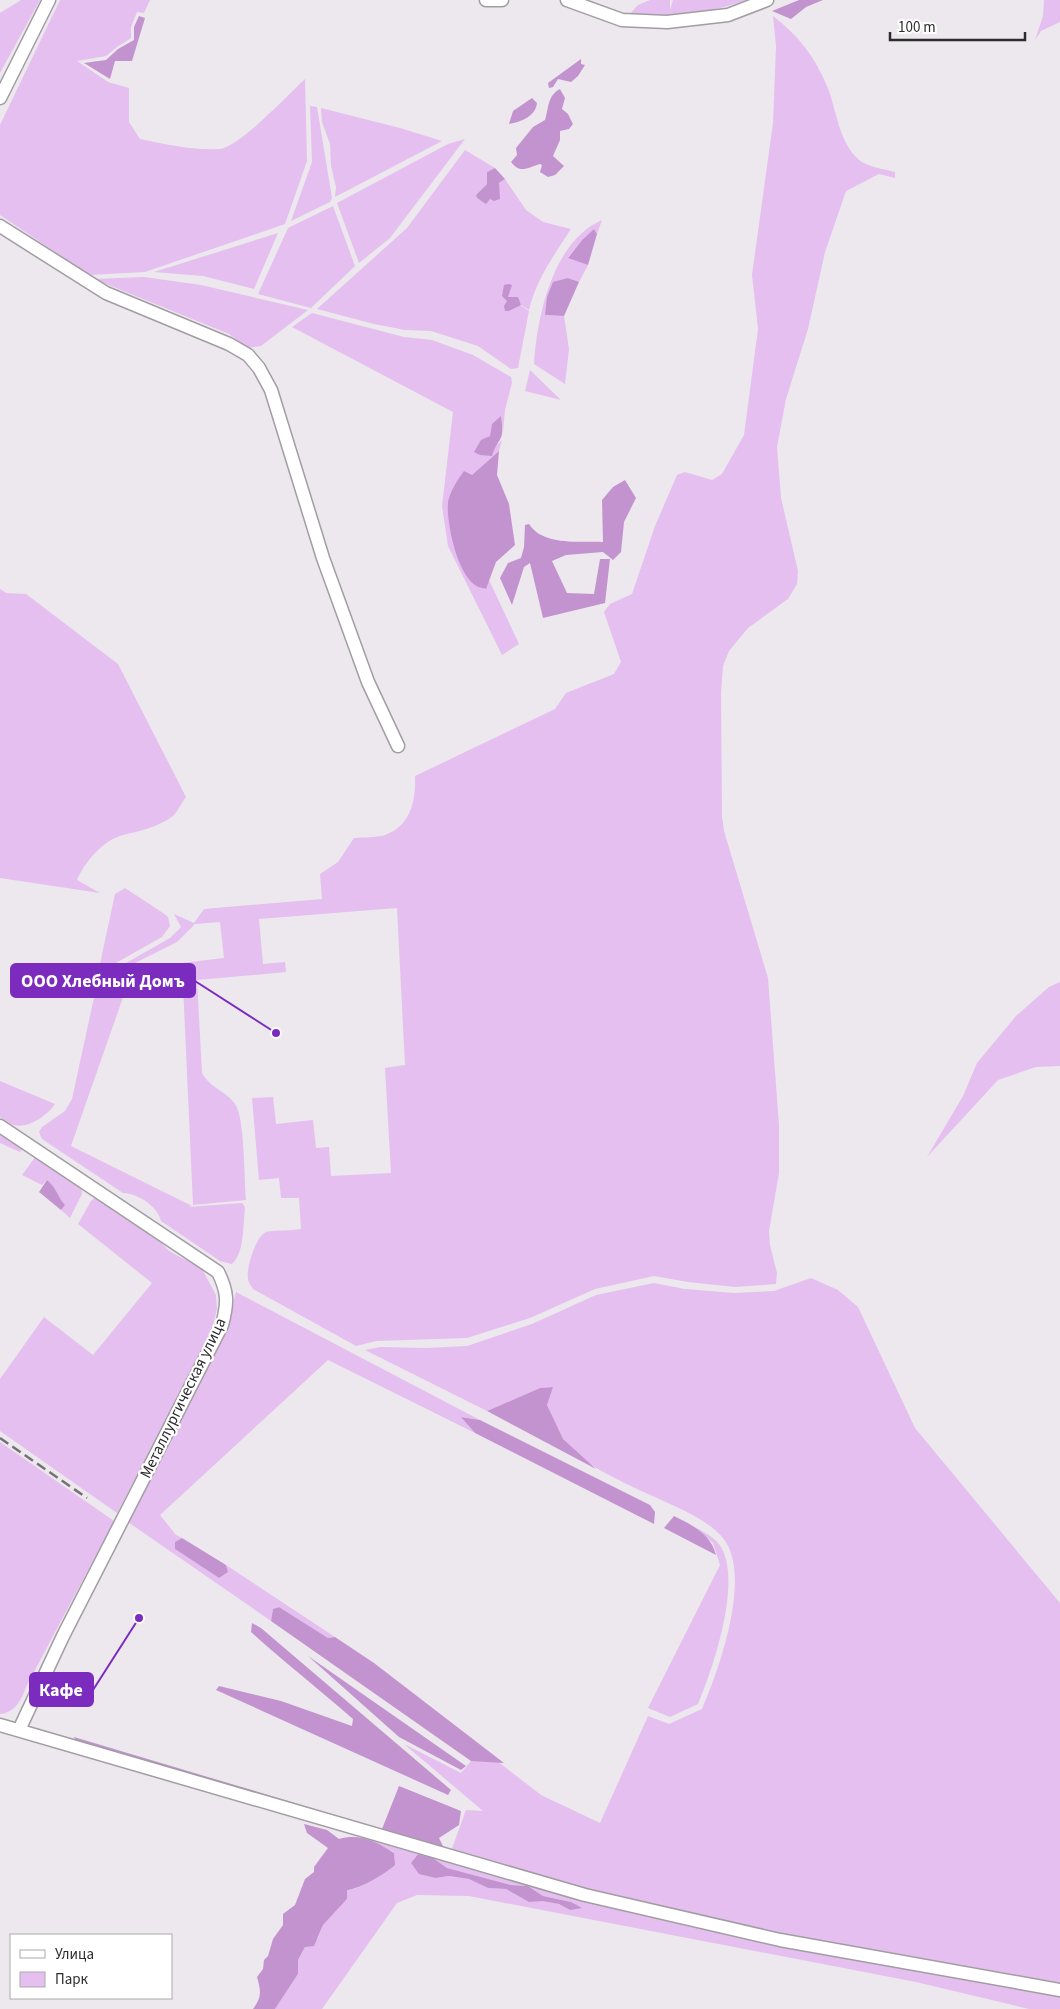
<svg xmlns="http://www.w3.org/2000/svg" width="1060" height="2009" viewBox="0 0 1060 2009" font-family="'Source Sans 3',sans-serif">
<style>
.green{fill:#e5bfef}
.forest{fill:#c393d0}
.lines{fill:none;stroke-linecap:round;stroke-linejoin:round}
.minor-casing{stroke:#a19da2;stroke-width:15}
.minor{stroke:#fff;stroke-width:12}
.rail{stroke:#737174;stroke-width:2.5;stroke-dasharray:10 5;stroke-linecap:butt}
.labels{text-anchor:middle;dominant-baseline:central;stroke-width:4.5;stroke-linejoin:round;paint-order:stroke}
.street-label{font-size:16px;fill:#2c2b2d;stroke:#fff}
.leader{fill:none;stroke:#7b2cbf;stroke-width:2}
.callout-dot{fill:#7b2cbf;stroke:#fff;stroke-width:2}
.callout{fill:#7b2cbf;stroke:#7b2cbf;stroke-width:2}
.callout-label{font-size:18px;text-anchor:middle;font-weight:bold;fill:#fff}
</style>
<rect width="100%" height="100%" fill="#ece8ed"/>
<!-- green -->
<path class="green" d="M 21,0 L 40,0 L 0,73 L 0,13 Z
M 60,0 L 150,0 L 144,13 L 137,12 L 131,27 L 131,38 L 117,47 L 106,56 L 77,61 L 108,82 L 129,88 L 129,122 L 140,139 C 165,144 194,151 220,149 C 239,147 288,95 305,79 L 307,161 L 285,224 L 145,272 L 89,275 L 0,215 L 0,125 Z
M 650,0 L 670,0 L 670,10 L 673,0 L 747,0 C 707,13 673,20 630,14 L 638,5 Z
M 1044,0 L 1060,0 L 1060,22 L 1041,31 L 1035,40 L 1043,16 Z
M 773,16 C 798,35 815,57 827,86 C 837,110 838,140 858,159 C 866,167 885,169 895,172 L 895,178 L 879,174 L 846,191 L 825,252 L 808,329 L 786,399 L 777,447 L 781,498 L 798,571 L 797,584 L 788,599 L 748,628 L 729,651 L 723,666 L 721,693 L 722,816 L 724,831 L 768,978 L 779,1125 L 779,1173 L 769,1231 L 770,1245 L 777,1273 L 776,1284 L 735,1287 L 688,1282 L 654,1276 L 595,1289 L 530,1318 L 467,1338 L 376,1341 L 356,1346 L 253,1289 C 251,1285 248,1283 248,1278 C 246,1268 256,1236 266,1232 C 271,1230 292,1231 301,1229 L 299,1198 L 281,1198 L 279,1178 L 259,1180 L 252,1098 L 273,1097 L 276,1124 L 313,1120 L 316,1148 L 329,1147 L 331,1176 L 391,1173 L 385,1068 L 405,1065 L 397,908 L 259,919 L 263,964 L 285,962 L 286,972 L 197,980 L 202,1073 C 210,1088 226,1091 235,1104 C 245,1117 244,1181 246,1200 L 193,1205 L 182,963 L 224,958 L 220,922 L 195,924 L 177,942 L 135,963 L 71,1146 L 192,1206 L 188,1207 L 242,1203 L 245,1207 C 243,1224 245,1252 232,1264 L 220,1261 L 161,1221 C 158,1207 138,1193 123,1193 L 42,1139 L 39,1132 L 42,1127 L 65,1111 L 72,1099 L 98,979 L 170,938 L 181,927 L 174,914 L 194,923 L 204,909 L 322,899 L 320,874 L 338,862 L 354,838 C 363,837 376,838 385,835 C 411,826 416,800 415,776 L 555,709 L 566,693 L 614,674 L 621,662 L 604,612 L 610,604 L 632,594 L 655,526 L 677,475 L 685,472 L 712,480 L 722,474 L 744,435 L 758,329 L 752,275 L 773,123 L 776,46 Z
M 310,106 L 317,107 L 332,198 L 330,202 L 291,221 L 312,162 Z
M 321,108 L 400,128 L 442,141 L 335,197 L 336,187 L 331,166 L 330,144 L 322,122 Z
M 465,139 L 390,238 L 359,263 L 337,203 L 448,144 Z
M 465,150 L 495,168 L 487,172 L 487,184 L 476,195 L 477,198 L 483,201 L 491,199 L 499,199 L 499,183 L 505,179 L 526,210 L 543,222 L 571,229 C 554,255 536,280 529,310 L 521,305 L 518,298 L 507,301 L 509,311 L 520,305 L 529,311 L 518,368 L 511,369 L 478,346 L 431,331 L 405,330 L 374,324 L 317,309 L 407,228 Z
M 333,206 L 355,266 L 311,308 L 258,294 L 288,228 Z
M 602,220 L 597,234 L 594,229 L 582,240 L 568,257 L 588,265 L 579,282 L 568,278 L 546,315 L 564,316 L 569,349 L 565,384 L 534,364 C 537,316 553,241 602,220 Z
M 278,233 L 254,289 L 203,276 L 154,272 Z
M 144,277 L 201,285 L 308,310 L 261,346 L 247,348 L 229,334 L 94,279 Z
M 312,313 L 404,337 L 432,340 L 473,355 L 511,377 L 512,383 L 505,410 L 503,432 L 501,417 C 490,427 489,434 494,448 L 502,440 L 499,451 L 472,475 L 475,585 L 485,589 L 489,580 L 519,644 L 502,655 L 448,546 L 442,506 L 453,412 L 292,327 Z
M 530,370 L 561,400 L 525,391 Z
M 0,589 L 6,593 L 26,594 L 118,664 L 186,797 C 182,802 178,811 173,816 C 159,827 139,831 123,835 C 103,840 84,863 77,880 L 100,893 L 0,878 Z
M 125,888 L 163,913 L 168,917 L 170,926 L 162,937 L 98,973 L 115,894 Z
M 1060,982 L 1060,1066 L 1036,1067 L 998,1080 L 927,1157 L 963,1096 L 977,1063 L 1016,1016 L 1049,987 Z
M 0,1081 L 55,1104 C 48,1115 28,1129 14,1125 C 9,1124 4,1119 0,1117 Z
M 0,1131 L 23,1148 L 20,1152 L 0,1143 Z
M 36,1156 L 81,1186 L 82,1194 L 70,1218 L 61,1210 L 64,1205 C 57,1196 57,1188 47,1180 L 42,1185 L 22,1175 Z
M 97,1196 L 158,1236 C 165,1255 186,1258 201,1267 L 216,1295 L 217,1309 L 212,1329 L 199,1358 L 117,1513 L 0,1431 L 0,1379 L 44,1317 L 93,1355 L 152,1283 L 78,1224 L 91,1201 Z
M 811,1278 L 838,1290 L 858,1307 L 915,1428 L 1060,1603 L 1060,1985 L 781,1934 L 586,1890 L 451,1851 L 466,1810 L 483,1811 L 404,1744 L 461,1773 L 471,1761 L 497,1761 L 541,1795 L 600,1823 L 648,1716 L 669,1724 L 702,1709 C 719,1670 753,1575 723,1538 C 704,1515 661,1501 635,1488 C 609,1475 581,1463 563,1439 C 556,1430 552,1416 547,1405 L 552,1387 L 540,1388 L 487,1411 L 365,1350 L 380,1347 L 427,1348 L 467,1346 L 532,1324 L 596,1295 L 654,1283 L 685,1289 L 734,1293 L 774,1291 Z
M 236,1292 L 480,1420 L 462,1417 L 475,1433 L 328,1360 L 160,1515 L 176,1535 L 182,1538 L 175,1542 L 175,1549 L 219,1578 L 228,1572 L 226,1565 L 335,1637 L 328,1638 L 279,1607 L 273,1609 L 271,1621 L 125,1520 L 231,1312 Z
M 0,1442 L 114,1521 L 26,1687 C 22,1699 15,1713 0,1714 Z
M 694,1526 C 701,1531 714,1537 719,1544 C 744,1578 713,1668 698,1704 L 670,1717 L 648,1708 L 720,1565 L 713,1543 Z
M 364,1838 L 418,1854 L 411,1863 L 436,1878 L 449,1876 L 470,1879 L 488,1888 L 506,1889 L 529,1902 L 543,1900 L 559,1904 L 570,1910 L 571,1902 L 543,1896 L 528,1886 L 511,1885 L 447,1868 L 433,1858 L 601,1905 L 1060,1995 L 1060,2009 L 1029,2009 L 916,1982 L 469,1896 L 417,1895 L 397,1903 L 322,2009 L 275,2009 L 298,1974 L 298,1960 L 305,1947 L 318,1938 L 323,1925 L 347,1899 L 347,1890 C 368,1889 381,1867 394,1852 Z"/>
<!-- forest -->
<path class="forest" d="M 799,0 L 823,0 L 806,7 L 791,19 L 772,11 Z
M 139,16 L 145,18 L 132,61 L 115,61 L 110,79 L 84,63 L 106,60 L 118,49 L 134,40 L 134,27 Z
M 581,59 L 581,64 L 585,65 L 578,76 L 571,82 L 558,79 L 553,87 L 549,88 L 548,83 Z
M 560,89 L 565,98 L 562,109 L 568,114 L 573,124 L 569,129 L 560,131 L 560,140 L 553,156 L 564,166 L 555,175 L 548,177 L 540,172 L 542,165 L 540,164 C 527,168 520,174 511,162 L 517,155 L 516,148 L 533,127 L 545,120 C 549,108 547,96 560,89 Z
M 532,98 L 537,103 C 536,116 521,122 509,124 L 513,111 Z
M 495,168 L 505,179 L 499,183 L 500,199 L 494,201 L 490,199 L 486,204 L 477,198 L 476,195 L 487,184 L 487,172 Z
M 594,229 L 597,234 L 588,265 L 568,258 L 582,240 Z
M 568,278 L 579,282 L 564,316 L 545,315 L 547,297 L 553,282 Z
M 509,284 L 512,285 L 508,297 L 518,297 L 521,305 L 509,311 L 505,311 L 504,306 L 507,301 L 502,296 L 504,285 Z
M 501,416 C 505,443 499,435 492,456 L 480,455 L 474,452 L 481,440 L 490,436 L 492,424 Z
M 499,451 L 497,475 L 509,504 L 515,545 L 496,562 L 486,589 C 482,588 477,587 475,585 C 457,573 446,522 448,502 C 450,491 458,479 464,471 L 472,475 Z
M 625,480 L 636,498 L 624,522 L 621,552 L 613,560 L 603,552 L 566,555 L 552,561 L 567,593 L 594,594 L 600,559 L 610,559 L 605,603 L 543,618 L 530,563 L 524,567 L 512,605 L 500,578 L 508,563 L 521,558 L 524,547 L 525,525 L 529,524 C 543,546 579,541 603,542 L 602,500 L 613,487 Z
M 47,1180 C 57,1188 57,1196 65,1205 L 61,1210 L 39,1192 Z
M 553,1387 L 547,1405 L 563,1439 L 596,1469 L 487,1411 L 540,1388 Z
M 461,1417 L 480,1420 L 650,1505 L 655,1512 L 654,1524 L 475,1433 Z
M 674,1516 C 692,1525 711,1534 716,1555 L 664,1528 Z
M 182,1538 L 226,1565 L 228,1572 L 219,1578 L 175,1549 L 175,1542 Z
M 279,1607 L 328,1638 L 335,1637 L 374,1663 L 504,1763 L 471,1761 L 271,1621 L 273,1609 Z
M 252,1623 L 261,1628 L 451,1790 L 448,1795 L 216,1690 L 219,1686 L 281,1701 L 352,1726 L 353,1719 C 319,1689 284,1662 251,1632 Z
M 308,1656 L 466,1766 L 461,1770 L 399,1737 Z
M 74,1737 L 382,1829 L 399,1786 L 461,1811 L 459,1825 L 439,1838 L 446,1852 L 76,1743 Z
M 304,1824 L 327,1830 L 339,1839 C 361,1833 376,1842 394,1853 L 395,1865 C 385,1874 360,1889 347,1890 L 347,1899 L 323,1925 L 314,1946 L 305,1947 L 298,1960 L 298,1974 L 275,2009 L 253,2009 C 262,1997 261,1991 257,1977 L 263,1969 L 264,1960 L 268,1956 L 273,1939 L 283,1925 L 283,1914 L 295,1905 L 305,1879 L 314,1872 L 314,1867 L 328,1848 L 307,1833 Z
M 418,1854 L 433,1858 L 447,1868 L 511,1885 L 528,1886 L 543,1896 L 571,1902 L 582,1908 L 570,1910 L 559,1904 L 543,1901 L 529,1902 L 506,1889 L 488,1888 L 469,1879 L 449,1876 L 436,1878 L 419,1874 L 411,1863 Z"/>
<g class="lines">
<!-- minor casing -->
<g class="minor-casing">
<path id="minor" d="M 486,0 L 502,0
M 567,0 L 622,20 L 667,22 L 728,15 L 767,0
M 0,98 L 49,0
M 0,226 L 106,293 L 229,344 L 248,355 L 259,368 L 271,390 L 323,558 L 368,682 L 398,746
M 0,1126 L 218,1272 C 228,1292 228,1303 222,1325 L 63,1636 L 19,1730
M 0,1725 L 585,1895 L 780,1940 L 1060,1990"/>
</g>
<!-- minor -->
<use href="#minor" class="minor"/>
<!-- rail -->
<path class="rail" d="M 0,1438 L 87,1498"/>
</g>
<g class="labels">
<!-- street labels -->
<g class="street-label">
<text transform="translate(183 1398) rotate(-64)">Металлургическая улица</text>
</g>
</g>
<!-- callouts -->
<path class="leader" d="M276 1033L195 981M139 1618L93 1690"/>
<g class="callout-dot">
<circle cx="276" cy="1033" r="5"/>
<circle cx="139" cy="1618" r="5"/>
</g>
<g class="callout">
<rect x="11" y="964" width="184" height="33" rx="5"/>
<rect x="30" y="1673" width="63" height="33" rx="5"/>
</g>
<g class="callout-label">
<text x="103" y="987">ООО Хлебный Домъ</text>
<text x="61" y="1696">Кафе</text>
</g>
<!-- legend -->
<rect x="10" y="1934" width="162" height="65" fill="#ffffff" stroke="#abaaab"/>
<rect x="20" y="1950" width="25" height="8" fill="#ffffff" stroke="#abaaab"/>
<text x="55" y="1959" font-size="15" fill="#2c2b2d">Улица</text>
<rect x="20" y="1972" width="25" height="15" fill="#e5bfef" stroke="#abaaab"/>
<text x="55" y="1984" font-size="15" fill="#2c2b2d">Парк</text>
<!-- scale -->
<path d="M890 32v8h135v-8" fill="none" stroke="#2c2b2d" stroke-width="2.5"/>
<text x="898" y="32" font-size="15" fill="#2c2b2d" stroke="#ffffff" stroke-width="4" paint-order="stroke">100 m</text>
</svg>
